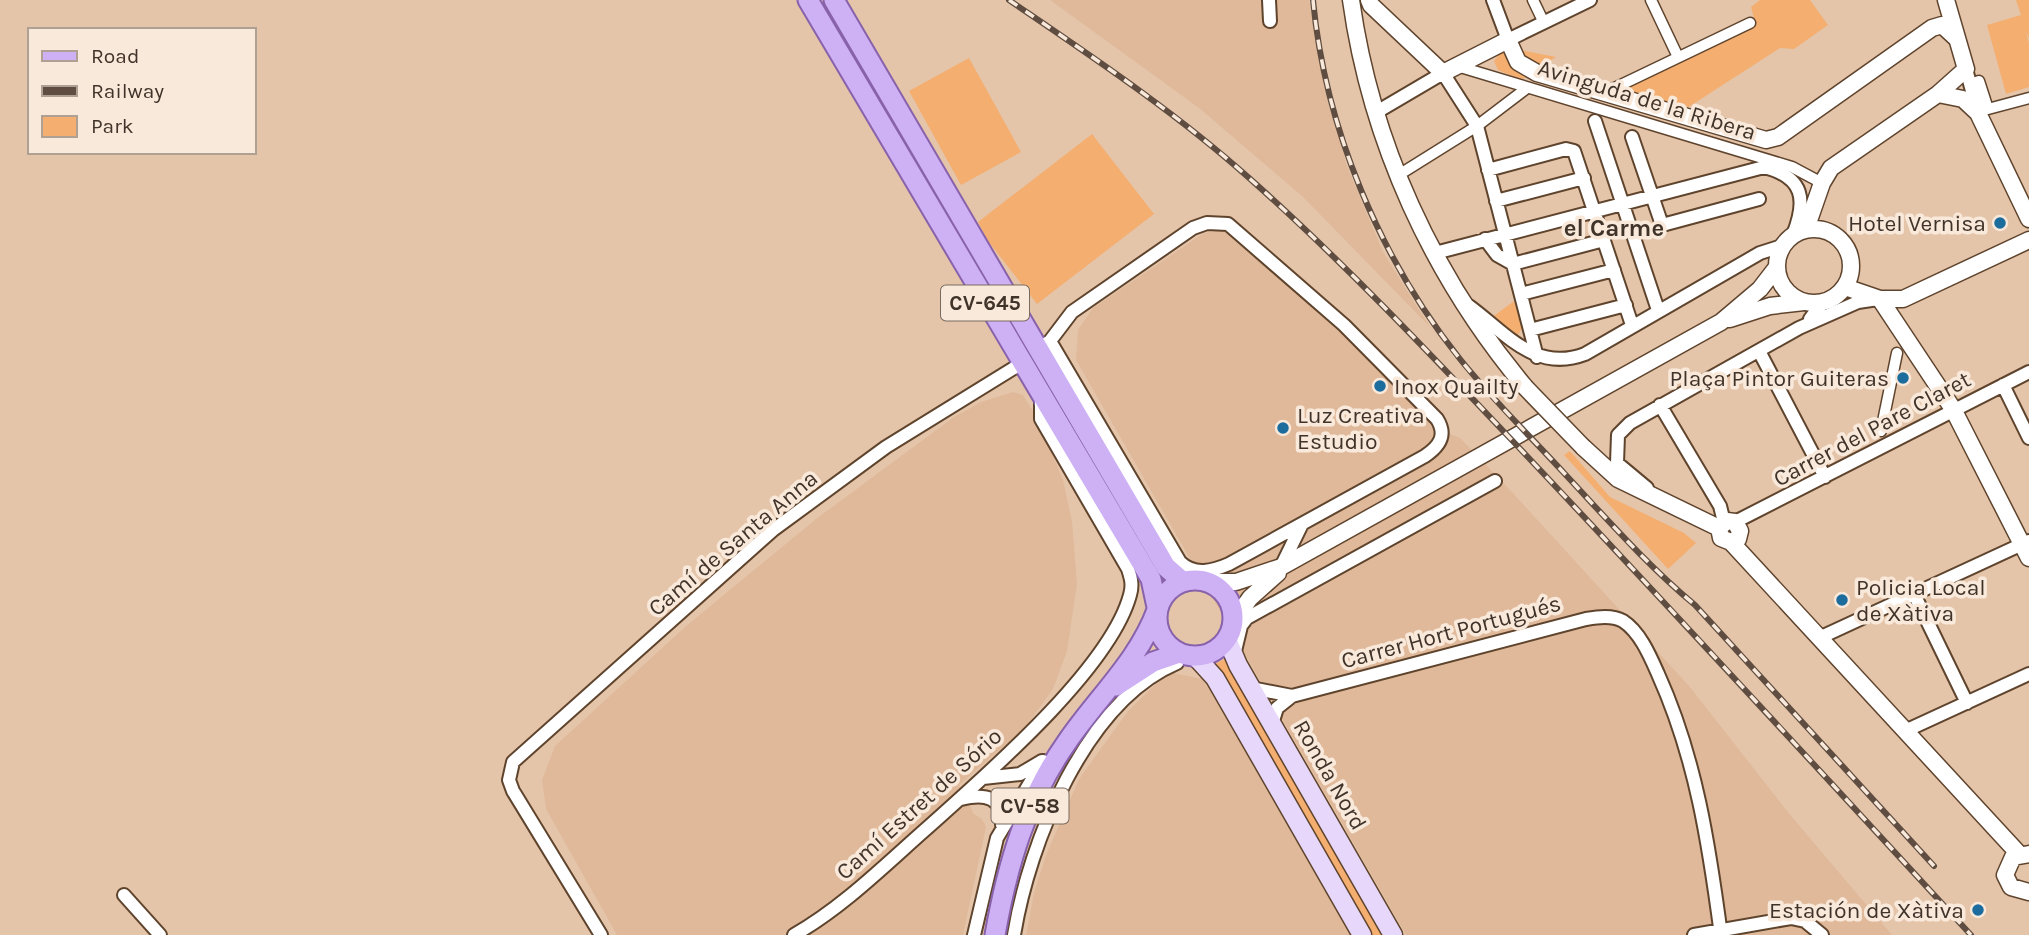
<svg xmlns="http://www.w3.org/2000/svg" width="2029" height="935" viewBox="0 0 2029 935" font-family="Karla,sans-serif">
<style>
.built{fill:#dfb99a}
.green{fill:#f3ae70}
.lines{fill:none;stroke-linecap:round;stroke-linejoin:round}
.pedestrian-casing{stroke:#5f442d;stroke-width:13}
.minor-casing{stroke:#5f442d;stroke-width:16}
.tertiary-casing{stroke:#5f442d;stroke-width:19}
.secondary-casing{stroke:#5f442d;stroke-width:21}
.primary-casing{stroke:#8862aa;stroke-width:23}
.pedestrian{stroke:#fff;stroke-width:10}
.minor{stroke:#fff;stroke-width:12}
.tertiary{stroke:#fff;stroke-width:16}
.secondary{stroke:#e7d7fa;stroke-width:18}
.primary{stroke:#ceb0f5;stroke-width:19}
.rail-casing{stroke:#5e4d40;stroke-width:6}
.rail{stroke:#f9e9db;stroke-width:3.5;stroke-dasharray:10;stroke-linecap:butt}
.tertiary-bridge-casing{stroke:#5f442d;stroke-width:19;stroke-linecap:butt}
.tertiary-bridge{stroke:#fff;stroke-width:16}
.poi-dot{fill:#1d6c9e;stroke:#f9e9db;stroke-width:2.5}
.labels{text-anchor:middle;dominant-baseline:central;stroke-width:7;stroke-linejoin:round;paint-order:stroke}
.shield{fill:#f9e9db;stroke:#786a5e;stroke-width:2}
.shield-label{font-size:21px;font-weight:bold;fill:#403329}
.street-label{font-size:23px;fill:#403329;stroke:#f9e9db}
.poi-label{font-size:23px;fill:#403329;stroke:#f9e9db;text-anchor:end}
.neighbourhood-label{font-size:24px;font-weight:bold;fill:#403329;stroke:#f9e9db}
</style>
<rect width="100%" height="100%" fill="#e5c5aa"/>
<!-- built -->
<path class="built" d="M 1050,0 L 1309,0 L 1325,85 L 1347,166 L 1383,252 L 1430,327 L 1303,197 L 1199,108 Z
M 1224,230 L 1344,335 L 1438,429 L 1460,438 L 1512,492 L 1690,687 L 1787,811 L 1892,935 L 1406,935 L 1076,360 L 1078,330 L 1093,308 L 1195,239 L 1204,233 Z
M 1013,392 L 1023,395 L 1036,416 L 1063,480 L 1072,521 L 1077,584 L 1067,651 L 1053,689 L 1024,729 L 959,785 L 974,814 L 982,819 L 986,827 L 963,935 L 617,935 L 546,809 L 542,780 L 555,746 L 685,627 L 816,519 L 954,417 L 981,402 Z
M 1168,672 L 1203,679 L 1354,935 L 1026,935 L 1034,893 L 1046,855 L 1079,779 L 1128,711 Z"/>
<!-- green -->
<path class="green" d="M 1760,0 L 1810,0 L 1828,25 L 1794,49 L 1780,48 L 1687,108 L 1622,90 L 1756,26 L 1751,7 Z
M 2016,0 L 2029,0 L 2029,38 L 2026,32 L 2029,43 L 2029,87 L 2006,94 L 1987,25 L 2021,15 Z
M 1505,47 L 1556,57 L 1521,80 L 1498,70 L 1494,61 Z
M 969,58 L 1021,152 L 961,185 L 909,91 Z
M 1092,134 L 1154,214 L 1037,304 L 988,241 L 978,222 Z
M 1514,301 L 1522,328 L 1517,337 L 1491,318 Z
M 1570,451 L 1610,497 L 1684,533 L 1696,543 L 1668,569 L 1564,455 Z
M 1227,658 L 1389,935 L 1369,935 L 1213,665 Z"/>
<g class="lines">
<!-- pedestrian casing -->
<g class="pedestrian-casing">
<path id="pedestrian" d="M 1533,0 L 1544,23
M 1651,0 L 1678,57
M 1457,66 L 1792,167 L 1822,183
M 1976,82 L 1979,81 L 1988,109 L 2029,98
M 1604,93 L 1750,23
M 1405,171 L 1477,126 L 1527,88
M 1881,431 L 1897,353"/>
</g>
<!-- minor casing -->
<g class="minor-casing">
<path id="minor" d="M 1269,0 L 1270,21
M 1493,0 L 1508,40 L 1590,0
M 1966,69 L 1978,113
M 1375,113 L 1443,73 L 1477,126 L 1537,357
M 1595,121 L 1658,310
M 1632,137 L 1661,222 L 1666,224 L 1759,199
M 1488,170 L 1566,149 L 1574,151 L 1632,325
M 1496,201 L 1584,178
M 1485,239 L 1497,255 L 1513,264
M 1435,253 L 1764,167 C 1804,177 1807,200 1793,235
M 1513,264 L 1604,240
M 1521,294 L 1614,270
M 1469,306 C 1506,333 1535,373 1585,354 L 1760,253 L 1782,246
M 1810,319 L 1823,302
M 1530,330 L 1626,305
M 1037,349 L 1050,341 L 1072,312 L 1193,228 L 1207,223 L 1228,224 L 1344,325 L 1437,419 C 1447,435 1440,446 1425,456 L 1229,564 C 1213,571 1194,576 1180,562 L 1050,341
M 1759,351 L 1825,477
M 2003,385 L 2029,438
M 1660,405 L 1720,506 L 1724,522
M 1647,488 L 1617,463 L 1618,435 L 1630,423 L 1799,328 L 1858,302 L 1878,299
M 1735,522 L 2029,372
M 1281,567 L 1302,524
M 1914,594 L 1967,703
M 1819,638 L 2029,541
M 1234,655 L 1241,626 L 1247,618 L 1495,481
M 1251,688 L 1292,696 L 1277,708 L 1272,724
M 1292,696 L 1586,619 C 1598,617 1612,615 1623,621 C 1640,632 1650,656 1658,674 C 1696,758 1709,845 1721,935
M 1905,731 L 2029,674
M 983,778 L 1020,774 L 1042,761
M 961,799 C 986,793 1003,797 1002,825
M 124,895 L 160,935
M 601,935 L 513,791 L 509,780 L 513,762 L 773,530 L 886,447 L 1022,363
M 794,935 C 843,907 884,866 926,829 C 984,777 1110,669 1130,595 C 1133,585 1131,578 1128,569 L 1041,419 L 1041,395
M 974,935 L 997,838 L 1043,761
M 1014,935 C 1029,843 1085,702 1177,663
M 1694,935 L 1791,918 L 1805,921 L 1822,935"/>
</g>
<!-- tertiary casing -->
<g class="tertiary-casing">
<path id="tertiary" d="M 1351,0 C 1371,143 1433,277 1525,387
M 1369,0 L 1371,5 L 1443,73 L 1508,40 L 1518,62 L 1537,73 L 1766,140 L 1778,137 L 1932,28 L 1942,25 L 1956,38
M 1938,94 L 1963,99 L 1978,113 L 2029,219
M1777 266a37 37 0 1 1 74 0a37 37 0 1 1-74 0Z
M 1806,229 L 1822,183 L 1831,168 L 1938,94 L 1966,69 L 1946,0
M 1845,287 L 1880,299 L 1903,299 L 2029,240
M 1880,299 L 1953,409 L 2029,558
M 1730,319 L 1770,306 L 1804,302
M 1583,447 L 1618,479 L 1719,528
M 1731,542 L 1738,539 L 1740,531 L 1735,522 L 1727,521 L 1719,528 L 1721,538 L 1731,542 L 2019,854
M 1209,582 L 1236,582 L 1281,567 L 1721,322 L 1760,289 L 1777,267
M 1233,622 L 1250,598 L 1278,573
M 2029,854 L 2013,857 L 2005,875 L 2011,887 L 2029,892"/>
</g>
<!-- secondary casing -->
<g class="secondary-casing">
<path id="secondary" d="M 1227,639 L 1238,665 L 1393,935
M 1195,656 L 1215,678 L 1362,935"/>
</g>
<!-- primary casing -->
<g class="primary-casing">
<path id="primary" d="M 808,0 L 1151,579 L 1157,607
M 834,0 L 1166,567 L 1182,581
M1157 618a38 38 0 1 1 76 0a38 38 0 1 1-76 0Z
M 1116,686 L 1153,662 L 1179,653
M 995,935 C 1007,866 1026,800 1067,742 C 1097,698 1139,660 1157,610"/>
</g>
<!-- pedestrian -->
<use href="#pedestrian" class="pedestrian"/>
<!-- minor -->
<use href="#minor" class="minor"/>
<!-- tertiary -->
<use href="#tertiary" class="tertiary"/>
<!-- secondary -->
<use href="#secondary" class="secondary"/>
<!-- primary -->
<use href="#primary" class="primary"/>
<!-- rail casing -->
<g class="rail-casing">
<path id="rail" d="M 1009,0 C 1091,56 1174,111 1248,177 C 1346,264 1435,359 1525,454 C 1675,613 1823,774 1971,935
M 1313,0 C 1325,128 1380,259 1460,359 C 1492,399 1529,435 1564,473 C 1606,518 1647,565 1695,605 L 1934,866"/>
</g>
<!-- rail -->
<use href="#rail" class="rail"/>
<!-- tertiary-bridge casing -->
<g class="tertiary-bridge-casing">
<path id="tertiary-bridge" d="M 1525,387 L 1583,447"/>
</g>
<!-- tertiary-bridge -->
<use href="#tertiary-bridge" class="tertiary-bridge"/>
</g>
<!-- markers -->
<g class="poi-dot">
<circle cx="2000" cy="223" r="7"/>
<circle cx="1903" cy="378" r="7"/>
<circle cx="1380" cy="386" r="7"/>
<circle cx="1283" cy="428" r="7"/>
<circle cx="1842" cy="600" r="7"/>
<circle cx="1978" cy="910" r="7"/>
</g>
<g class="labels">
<!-- shield labels -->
<g class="shield">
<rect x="941" y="285.5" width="88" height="35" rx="5"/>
<rect x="991.5" y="788.5" width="77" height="35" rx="5"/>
</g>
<g class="shield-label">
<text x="985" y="303">CV-645</text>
<text x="1030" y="806">CV-58</text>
</g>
<!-- street labels -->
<g class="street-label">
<text transform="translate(1647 100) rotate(17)">Avinguda de la Ribera</text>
<text transform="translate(1872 429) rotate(-28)">Carrer del Pare Claret</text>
<text transform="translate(733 543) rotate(-40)">Camí de Santa Anna</text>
<text transform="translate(1451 632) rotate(-15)">Carrer Hort Portugués</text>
<text transform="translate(1330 775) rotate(60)">Ronda Nord</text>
<text transform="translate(919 804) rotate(-42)">Camí Estret de Sório</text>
</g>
<!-- poi labels -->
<g class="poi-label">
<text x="1986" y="223">Hotel Vernisa</text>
<text x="1889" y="378">Plaça Pintor Guiteras</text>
<text x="1394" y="386" text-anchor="start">Inox Quailty</text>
<text x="1297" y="415" text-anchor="start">Luz Creativa<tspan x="1297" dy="26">Estudio</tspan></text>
<text x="1856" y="587" text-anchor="start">Policia Local<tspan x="1856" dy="26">de Xàtiva</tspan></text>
<text x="1964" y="910">Estación de Xàtiva</text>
</g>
<!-- neighbourhood labels -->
<g class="neighbourhood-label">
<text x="1614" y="228">el Carme</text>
</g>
</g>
<!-- legend -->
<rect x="28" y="28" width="228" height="126" fill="#f9e9db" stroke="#afa094" stroke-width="2"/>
<rect x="42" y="51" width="35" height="10" fill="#ceb0f5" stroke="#afa094" stroke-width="2"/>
<text x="91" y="63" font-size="21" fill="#403329">Road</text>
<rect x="42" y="86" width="35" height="10" fill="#5e4d40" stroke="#afa094" stroke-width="2"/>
<text x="91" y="98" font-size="21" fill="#403329">Railway</text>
<rect x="42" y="116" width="35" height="21" fill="#f3ae70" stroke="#afa094" stroke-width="2"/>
<text x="91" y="133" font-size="21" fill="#403329">Park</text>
</svg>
